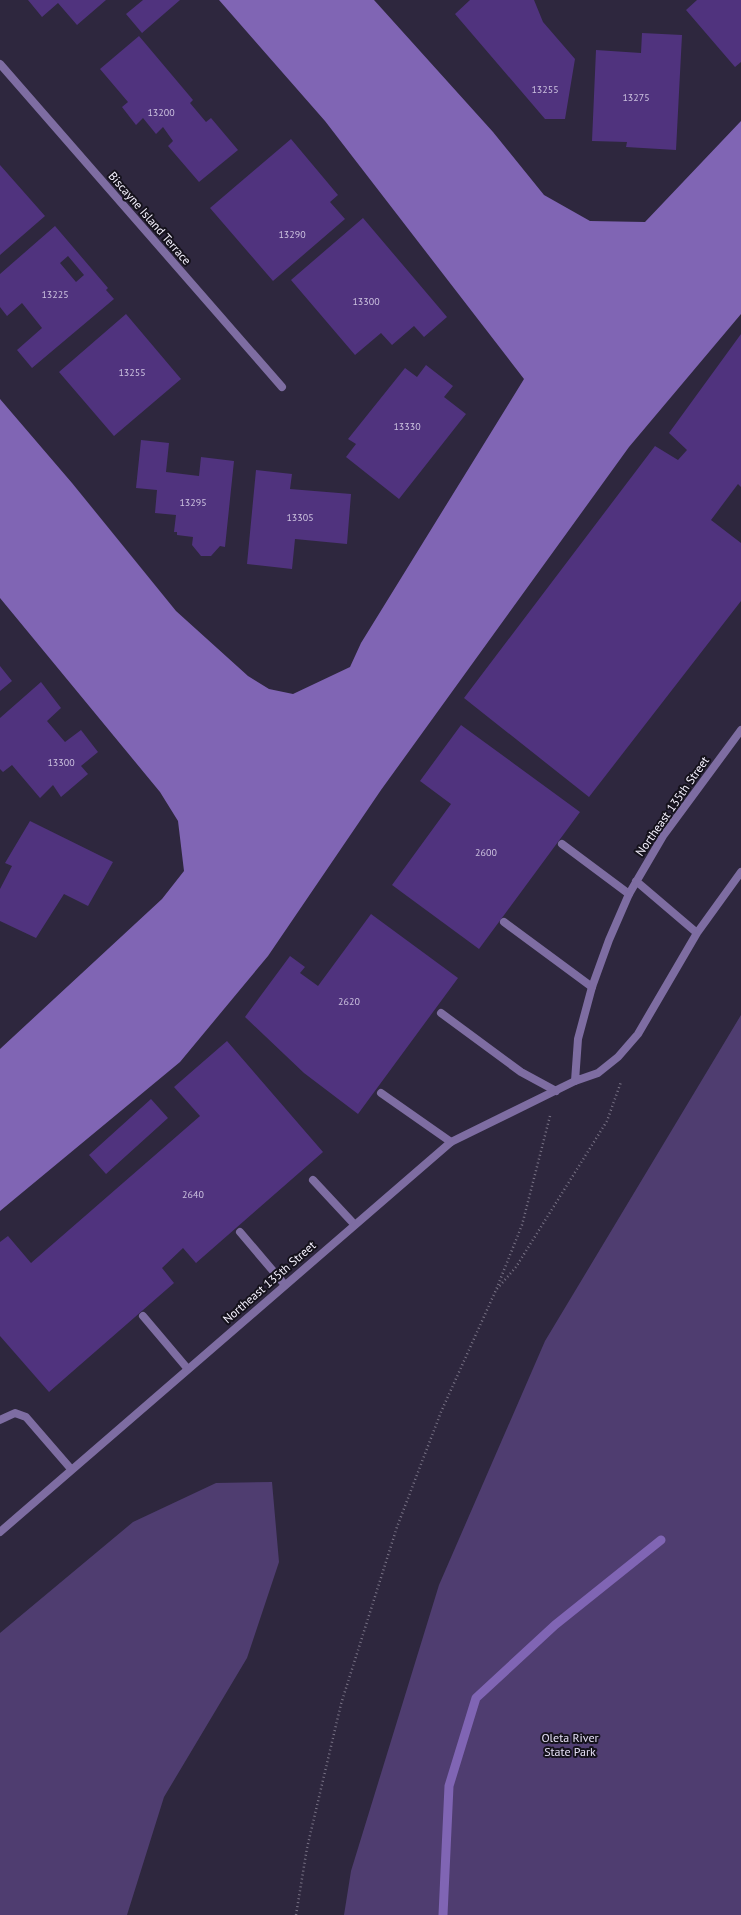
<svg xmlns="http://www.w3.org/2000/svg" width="741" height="1915" viewBox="0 0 741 1915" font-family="'PT Sans',sans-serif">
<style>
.green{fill:#4f3d70}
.water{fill:#8065b4}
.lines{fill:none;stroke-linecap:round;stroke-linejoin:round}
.stream{stroke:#8065b4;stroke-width:9}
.building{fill:#50337e;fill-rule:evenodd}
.path{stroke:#787285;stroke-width:2.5;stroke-dasharray:1 3;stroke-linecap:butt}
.service{stroke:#7e6da2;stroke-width:8}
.minor{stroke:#7e6da2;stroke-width:8}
.tertiary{stroke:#7e6da2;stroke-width:8}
.labels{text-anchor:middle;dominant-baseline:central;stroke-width:4;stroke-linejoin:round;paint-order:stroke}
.number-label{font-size:10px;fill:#ccc2df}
.street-label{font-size:12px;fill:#f6f2ff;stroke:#15121c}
.park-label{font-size:12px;fill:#e5dff5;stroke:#15121c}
</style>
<rect width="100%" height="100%" fill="#2e273e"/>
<!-- green -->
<path class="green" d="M 741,1015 L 741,1915 L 344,1915 L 351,1871 L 439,1585 L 545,1341 Z
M 272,1482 L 279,1562 L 247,1658 L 164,1797 L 127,1915 L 0,1915 L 0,1633 L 133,1522 L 216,1483 Z"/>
<!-- water -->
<path class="water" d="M 219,0 L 374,0 L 493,132 L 544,195 L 590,221 L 645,222 L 741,121 L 741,314 L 629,447 L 381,790 L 268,956 L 180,1062 L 0,1211 L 0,1049 L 162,899 L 184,871 L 178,821 L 160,792 L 0,598 L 0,399 L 72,483 L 176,611 L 248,676 L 269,689 L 293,694 L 350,667 L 361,643 L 524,379 L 325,121 Z"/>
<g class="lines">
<!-- stream -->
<path class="stream" d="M 443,1915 L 449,1786 L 476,1698 L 555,1625 L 661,1540"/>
</g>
<!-- building -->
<path class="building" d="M 28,0 L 106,0 L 77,25 L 58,3 L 42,17 Z
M 143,0 L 180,0 L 142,33 L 126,14 Z
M 470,0 L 534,0 L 543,22 L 575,59 L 565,119 L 545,119 L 455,14 Z
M 697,0 L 741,0 L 741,62 L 735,67 L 686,10 Z
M 642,33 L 682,35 L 676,150 L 626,147 L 627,142 L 592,141 L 596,50 L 641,53 Z
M 139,36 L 193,100 L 190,103 L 206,122 L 211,118 L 238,150 L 199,182 L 168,146 L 173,141 L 163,127 L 156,134 L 143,118 L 136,125 L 122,107 L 128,102 L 100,69 Z
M 291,139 L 338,195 L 330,202 L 345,219 L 273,281 L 210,208 Z
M 0,165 L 45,216 L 0,255 Z
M 363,218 L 447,317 L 424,337 L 414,326 L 392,345 L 381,333 L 355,355 L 291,280 Z
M 55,226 L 108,288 L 106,290 L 114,299 L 32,368 L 17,350 L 42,328 L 22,303 L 7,316 L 0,307 L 0,274 ZM 68,256 L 84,275 L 76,282 L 60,263 Z
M 126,314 L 181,379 L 114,436 L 59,372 Z
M 741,334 L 741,487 L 738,484 L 711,520 L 741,543 L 741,601 L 589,797 L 464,698 L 655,446 L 678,460 L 687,450 L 669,433 Z
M 426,365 L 453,386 L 444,397 L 466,414 L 399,499 L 346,457 L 356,444 L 348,439 L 405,368 L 417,377 Z
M 141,440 L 169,443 L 166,472 L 199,476 L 201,457 L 234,461 L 225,547 L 220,546 L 211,556 L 201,556 L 192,545 L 193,537 L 177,535 L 177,532 L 174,532 L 176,515 L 155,513 L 157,490 L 136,488 Z
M 256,470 L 292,474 L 290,489 L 351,494 L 347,544 L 295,539 L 292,569 L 247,564 Z
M 0,666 L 12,681 L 0,691 Z
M 41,682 L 61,708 L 47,721 L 65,742 L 81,730 L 98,752 L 81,766 L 88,774 L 61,797 L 53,785 L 40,798 L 12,765 L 3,772 L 0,769 L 0,718 Z
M 461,725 L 580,812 L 479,949 L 392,885 L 451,804 L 420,781 Z
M 30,821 L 113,862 L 88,906 L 64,894 L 36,938 L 0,921 L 0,889 L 12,866 L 5,863 Z
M 371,914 L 458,978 L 358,1114 L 304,1073 L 245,1017 L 290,956 L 305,967 L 300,973 L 318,986 Z
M 227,1041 L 323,1152 L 196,1263 L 183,1248 L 162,1268 L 174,1283 L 49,1392 L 0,1336 L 0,1242 L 8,1236 L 31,1263 L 200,1116 L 174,1087 Z
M 151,1099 L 168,1118 L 106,1174 L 89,1155 Z"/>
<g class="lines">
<!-- path -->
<path class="path" d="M 550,1116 L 522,1225 L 496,1290 L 516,1267 L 607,1121 L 621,1082
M 296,1915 L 307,1848 L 341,1704 L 397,1527 L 441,1412 L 496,1290"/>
<!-- service -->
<path class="service" d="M 562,844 L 629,894
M 504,922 L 592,987
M 441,1013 L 521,1072 L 556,1091
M 381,1093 L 451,1142
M 313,1180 L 354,1224
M 240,1232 L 285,1285
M 143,1316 L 187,1368
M 0,1420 L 15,1413 L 26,1417 L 71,1469"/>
<!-- minor -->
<path class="minor" d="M 0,64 L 282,387
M 0,1532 L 451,1142 L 575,1081"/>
<!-- tertiary -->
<path class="tertiary" d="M 741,730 L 663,836 L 629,894 L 609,940 L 592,987 L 578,1039 L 575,1081 L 598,1073 L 618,1057 L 638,1034 L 697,933 L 741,872
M 636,881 L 697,933"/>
</g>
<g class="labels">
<!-- number labels -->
<g class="number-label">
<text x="545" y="89">13255</text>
<text x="636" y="97">13275</text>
<text x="161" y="112">13200</text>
<text x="292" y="234">13290</text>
<text x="55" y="294">13225</text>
<text x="366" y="301">13300</text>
<text x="132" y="372">13255</text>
<text x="407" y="426">13330</text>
<text x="193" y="502">13295</text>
<text x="300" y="517">13305</text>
<text x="61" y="762">13300</text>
<text x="486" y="852">2600</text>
<text x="349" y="1001">2620</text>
<text x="193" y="1194">2640</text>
</g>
<!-- street labels -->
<g class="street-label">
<text transform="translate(150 218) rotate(49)">Biscayne Island Terrace</text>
<text transform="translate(672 806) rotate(-55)">Northeast 135th Street</text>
<text transform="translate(269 1282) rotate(-41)">Northeast 135th Street</text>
</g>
<!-- park labels -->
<g class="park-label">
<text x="570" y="1737">Oleta River<tspan x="570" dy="14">State Park</tspan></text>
</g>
</g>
</svg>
